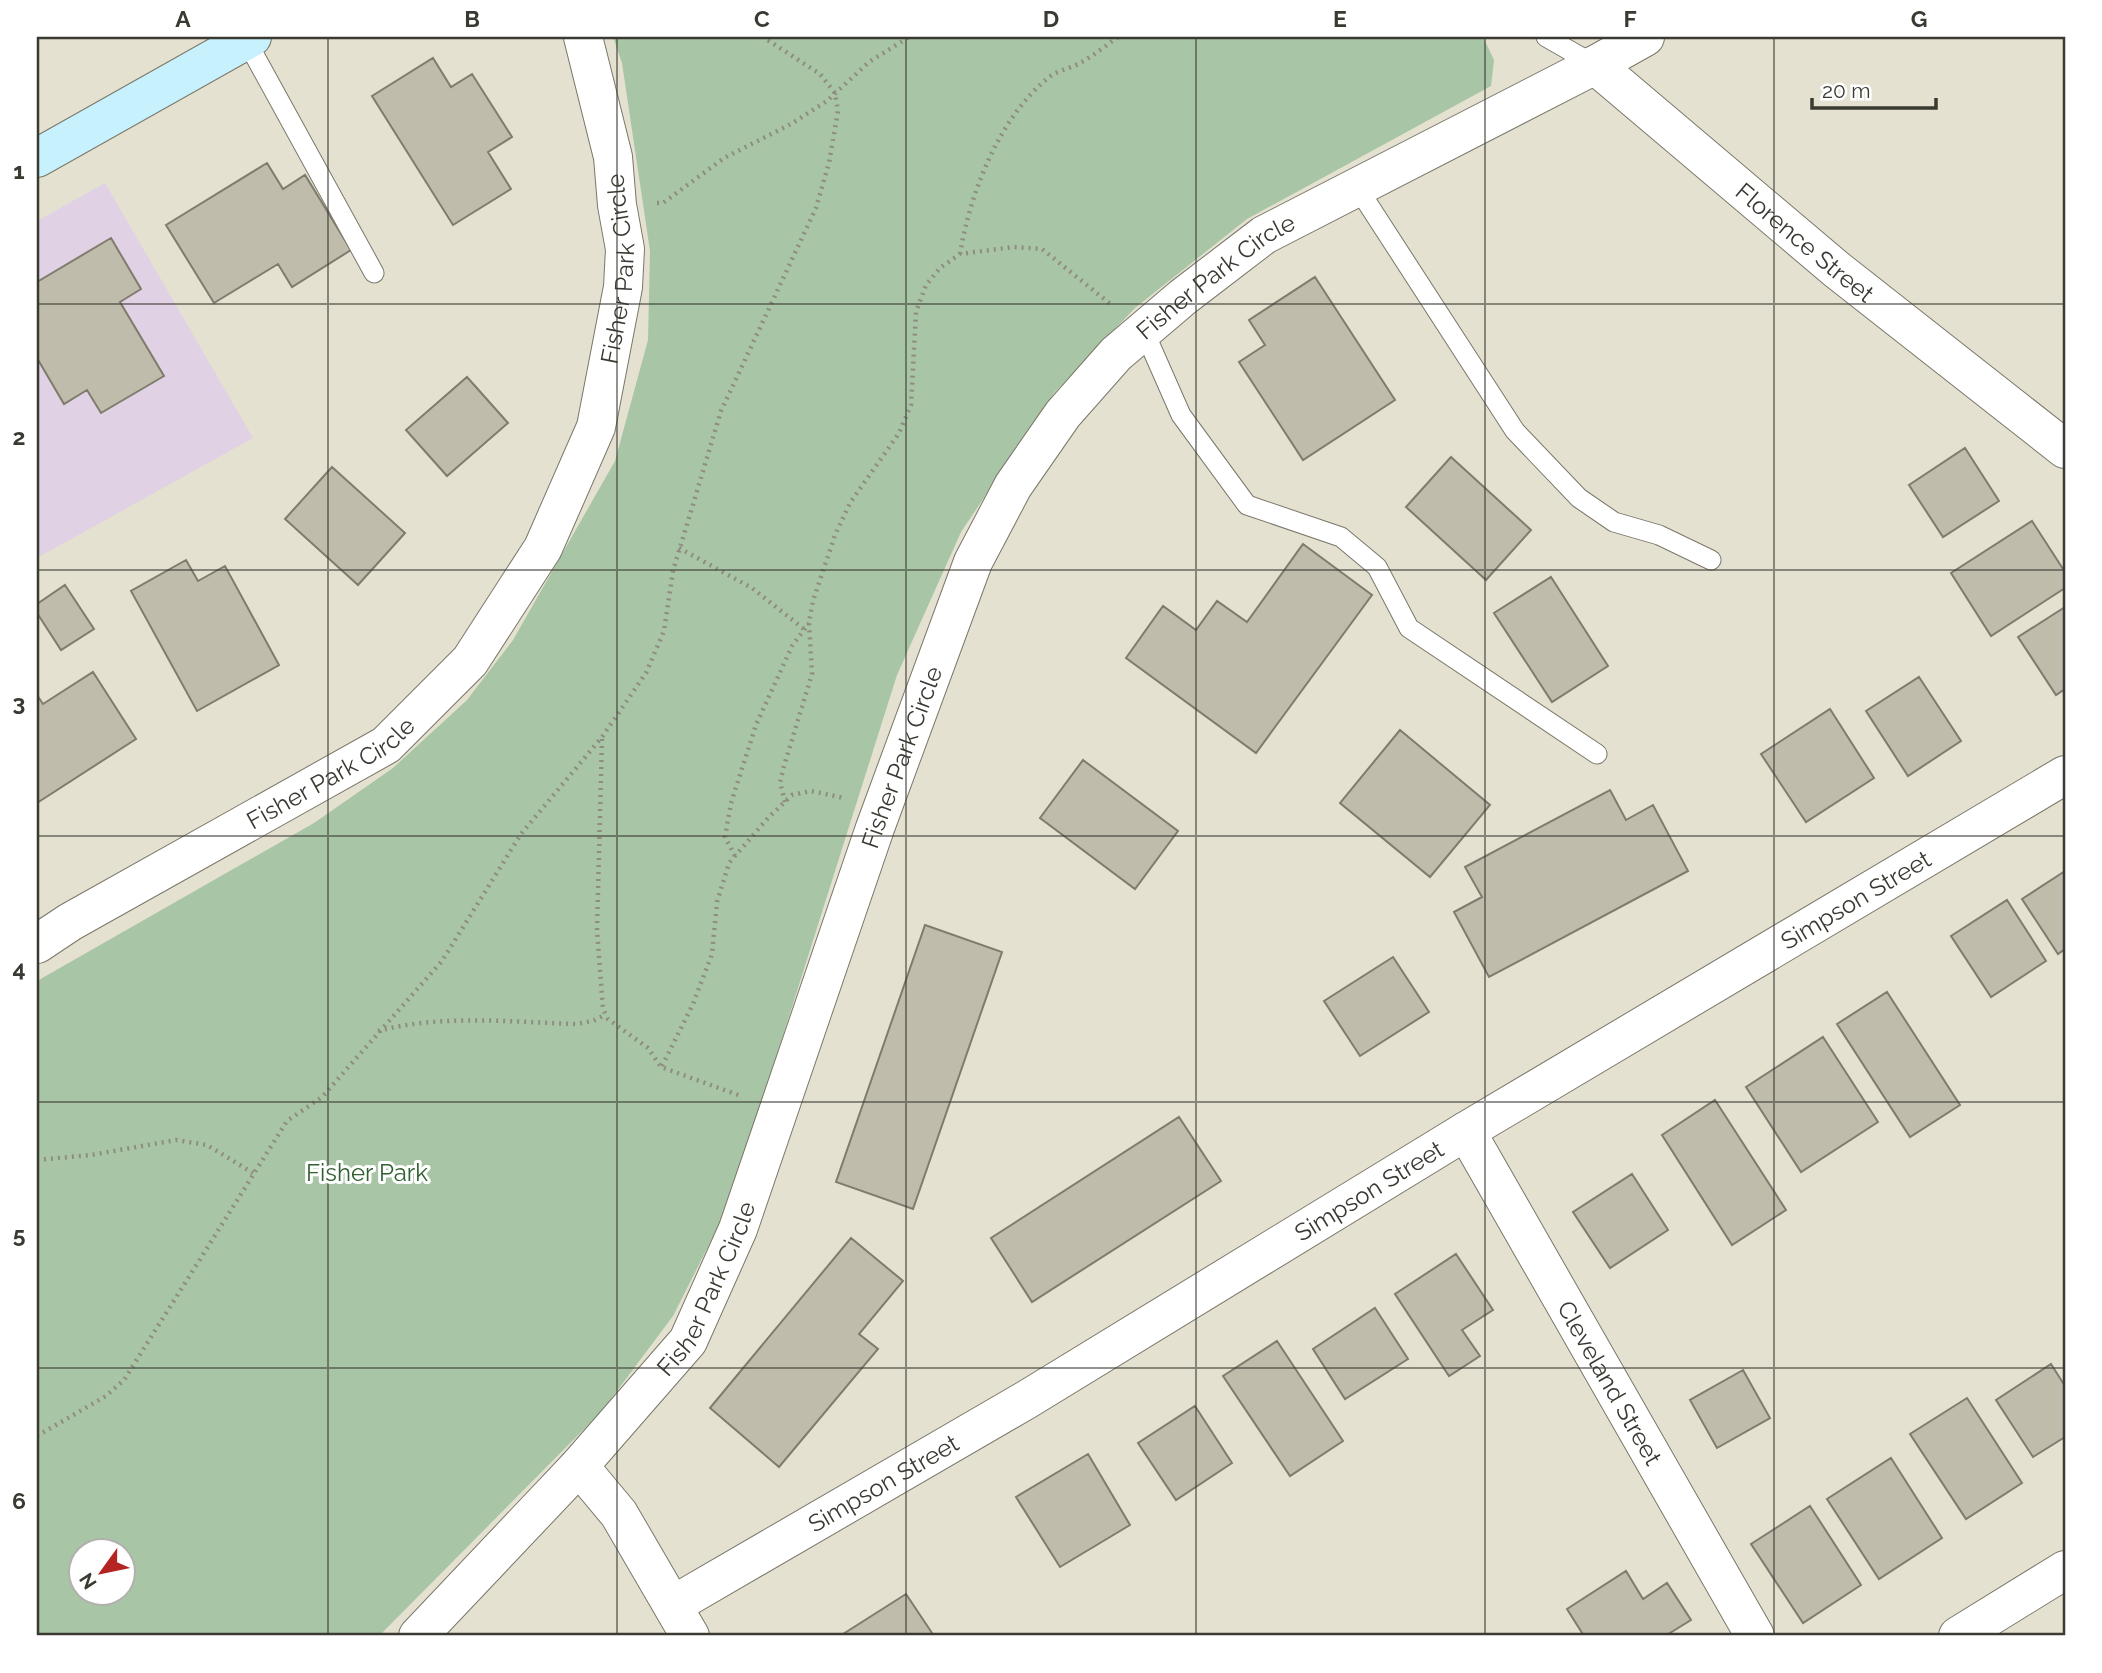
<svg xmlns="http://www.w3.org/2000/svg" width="2102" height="1673" viewBox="0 0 2102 1673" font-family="Raleway,sans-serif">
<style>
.commercial{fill:#e0d1e4}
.green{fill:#a8c5a6;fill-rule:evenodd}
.building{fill:#bfbcac;stroke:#7f7c6d;stroke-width:2}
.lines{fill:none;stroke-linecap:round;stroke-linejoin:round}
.service-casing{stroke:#7a7769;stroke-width:21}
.minor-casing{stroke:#7a7769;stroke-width:40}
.tertiary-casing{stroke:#7a7769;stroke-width:40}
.secondary-casing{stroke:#7a7769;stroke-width:40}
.path{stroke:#8f8d81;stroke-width:4.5;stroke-dasharray:2 5;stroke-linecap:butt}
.service{stroke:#fff;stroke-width:19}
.minor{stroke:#fff;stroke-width:38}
.tertiary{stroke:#fff;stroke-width:38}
.secondary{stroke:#c6f1fd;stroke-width:38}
.grid{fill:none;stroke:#3a3932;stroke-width:2;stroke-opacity:0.55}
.labels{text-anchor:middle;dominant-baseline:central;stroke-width:6;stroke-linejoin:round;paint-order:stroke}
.street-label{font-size:24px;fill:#3a3932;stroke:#fff}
.park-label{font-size:24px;fill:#316030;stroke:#fff}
.neatline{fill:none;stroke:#3a3932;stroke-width:2.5}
.grid-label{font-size:23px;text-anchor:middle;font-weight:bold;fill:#3a3932}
</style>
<rect width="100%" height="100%" fill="#e5e1d1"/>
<!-- commercial -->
<path class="commercial" d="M 105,183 L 253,438 L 37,558 L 37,221 Z"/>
<!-- green -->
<path class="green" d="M 613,37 L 1483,37 L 1494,60 L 1491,86 L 1247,219 L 1135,308 L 1054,393 L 961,532 L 897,675 L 730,1203 L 673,1316 L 602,1411 L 379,1636 L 37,1636 L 37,981 L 314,823 L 393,768 L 467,700 L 513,640 L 615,461 L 648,340 L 650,251 L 622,63 ZM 80,1550 L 122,1550 L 122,1592 L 80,1592 Z"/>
<!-- building -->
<path class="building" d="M 433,58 L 451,87 L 472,74 L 512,137 L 488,152 L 511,189 L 453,225 L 372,96 Z
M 267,163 L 283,189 L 305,175 L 351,250 L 292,287 L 278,264 L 214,303 L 166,225 Z
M 111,238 L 141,289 L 120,302 L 164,376 L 101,413 L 87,390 L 64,404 L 37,358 L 37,282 Z
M 1315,277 L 1395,400 L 1303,460 L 1239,362 L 1265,345 L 1249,320 Z
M 467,377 L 508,423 L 447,476 L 406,430 Z
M 1965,448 L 1999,501 L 1943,537 L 1909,485 Z
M 1451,457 L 1531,530 L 1486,580 L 1406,507 Z
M 332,467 L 405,533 L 358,585 L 285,519 Z
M 2032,521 L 2065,572 L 2065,588 L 1991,636 L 1951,573 Z
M 1303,544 L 1372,595 L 1256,753 L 1126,658 L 1163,606 L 1196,630 L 1217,601 L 1247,622 Z
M 186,560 L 198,581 L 225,566 L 279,665 L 197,711 L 131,591 Z
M 1551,577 L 1608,666 L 1552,702 L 1494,613 Z
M 65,585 L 94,629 L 61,650 L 37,613 L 37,604 Z
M 2065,607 L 2065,689 L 2056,695 L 2018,637 Z
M 93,672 L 136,739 L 37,803 L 37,695 L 43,704 Z
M 1919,677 L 1961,741 L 1908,776 L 1866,711 Z
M 1830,709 L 1874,778 L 1806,822 L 1761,754 Z
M 1400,730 L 1490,805 L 1430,877 L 1340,803 Z
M 1083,760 L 1178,831 L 1135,889 L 1040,818 Z
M 1610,790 L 1626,820 L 1653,805 L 1688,871 L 1489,977 L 1454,912 L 1482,897 L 1465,867 Z
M 2065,871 L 2065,949 L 2058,954 L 2022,899 Z
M 2007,900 L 2046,961 L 1991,997 L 1951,936 Z
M 925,925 L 1002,952 L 913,1209 L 836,1182 Z
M 1393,957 L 1429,1012 L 1360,1056 L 1324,1001 Z
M 1887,992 L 1960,1105 L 1910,1137 L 1837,1024 Z
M 1823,1037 L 1878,1122 L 1801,1172 L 1746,1087 Z
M 1715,1100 L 1786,1210 L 1732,1245 L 1662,1135 Z
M 1179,1117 L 1221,1181 L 1032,1302 L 991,1238 Z
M 1632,1174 L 1668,1230 L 1610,1268 L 1573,1212 Z
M 851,1238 L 903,1281 L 859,1334 L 878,1349 L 779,1467 L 710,1408 Z
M 1456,1254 L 1493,1310 L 1462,1330 L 1480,1356 L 1449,1376 L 1395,1294 Z
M 1375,1308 L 1408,1359 L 1345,1399 L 1313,1349 Z
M 1277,1341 L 1343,1441 L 1290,1476 L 1223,1376 Z
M 2051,1364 L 2065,1386 L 2065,1437 L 2033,1457 L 1996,1400 Z
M 1743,1370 L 1770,1418 L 1717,1448 L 1690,1400 Z
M 1967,1398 L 2022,1483 L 1966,1519 L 1910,1434 Z
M 1195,1406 L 1232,1463 L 1176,1500 L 1138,1443 Z
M 1088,1454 L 1130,1525 L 1060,1567 L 1016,1497 Z
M 1891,1458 L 1942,1538 L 1879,1579 L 1827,1499 Z
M 1810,1506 L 1861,1585 L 1803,1623 L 1751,1544 Z
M 1626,1571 L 1643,1599 L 1667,1583 L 1691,1620 L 1665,1636 L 1584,1636 L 1567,1609 Z
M 906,1594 L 934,1636 L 840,1636 Z"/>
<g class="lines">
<!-- service casing -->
<g class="service-casing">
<path id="service" d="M 1546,37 L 1595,65
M 246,40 L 374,273
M 1357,187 L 1515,431 L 1579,498 L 1614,522 L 1659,535 L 1711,560
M 1144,331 L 1181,415 L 1247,505 L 1341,537 L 1377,567 L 1409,628 L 1597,754"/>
</g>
<!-- minor casing -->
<g class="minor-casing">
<g id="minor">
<path id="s1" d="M 1595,65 L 1836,269 L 2065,449"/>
<path id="s2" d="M 37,944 L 70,922 L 386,745 L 470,661 L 543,548 L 596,427 L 623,287 L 625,249 L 617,205 L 613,157 L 583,37"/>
<path id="s3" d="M 1466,1131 L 1755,1636"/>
<path d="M 579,1466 L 619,1514 L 690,1636"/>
<path id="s4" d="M 673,1605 L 1026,1400 L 1466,1131 L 2065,775"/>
<path id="s5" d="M 418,1636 L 579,1466 L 688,1341 L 738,1229 L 875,828 L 973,562 L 1013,486 L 1063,414 L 1116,354 L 1183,297 L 1264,235 L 1595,65 L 1645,37"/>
</g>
</g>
<!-- tertiary casing -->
<g class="tertiary-casing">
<path id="tertiary" d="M 1958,1636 L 2065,1570"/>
</g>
<!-- secondary casing -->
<g class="secondary-casing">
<path id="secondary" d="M 37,158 L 252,37"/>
</g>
<!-- path -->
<path class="path" d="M 657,203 L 663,203 L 724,158 L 791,124 L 827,101 L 869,62 L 909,37
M 960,254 C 970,193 999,118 1048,78 C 1056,71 1068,69 1078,64 C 1092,57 1105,46 1118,37
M 679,548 L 752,588 L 804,629
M 602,739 L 597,930 L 603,1009 L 608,1019 L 648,1048 L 661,1067 L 741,1096
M 785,802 L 780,782 L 784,766 L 812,674 L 809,622 L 813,601 L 835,535 L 850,503 L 899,433 L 911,405 L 916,312 L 926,285 L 940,268 L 960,254 L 1013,247 L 1042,249 L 1113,306
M 735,856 L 725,837 L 731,803 L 756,725 L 792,646 L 809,623
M 378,1031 C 443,1014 510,1022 576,1024 L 593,1021 L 605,1015
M 662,1066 L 693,1004 L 712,954 L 717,902 L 729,863 L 768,818 L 792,795 L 811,791 L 844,798
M 37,1160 L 91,1155 L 176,1140 L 207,1145 L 253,1173
M 37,1436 L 106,1396 L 124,1380 L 287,1121 L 322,1097 L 442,961 L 521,834 L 602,737 L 646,673 L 664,631 L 673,571 L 721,411 L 816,208 L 829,163 L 838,111 L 835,93 L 820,74 L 763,37"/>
<!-- service -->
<use href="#service" class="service"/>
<!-- minor -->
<use href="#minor" class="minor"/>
<!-- tertiary -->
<use href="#tertiary" class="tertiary"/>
<!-- secondary -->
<use href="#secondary" class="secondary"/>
</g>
<!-- grid -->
<path class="grid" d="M 328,37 L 328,1636M 617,37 L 617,1636M 906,37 L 906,1636M 1196,37 L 1196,1636M 1485,37 L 1485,1636M 1774,37 L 1774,1636M 37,304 L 2065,304M 37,570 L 2065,570M 37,836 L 2065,836M 37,1102 L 2065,1102M 37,1368 L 2065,1368"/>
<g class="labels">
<!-- street labels -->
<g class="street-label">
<text stroke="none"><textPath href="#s1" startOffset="275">Florence Street</textPath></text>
<text stroke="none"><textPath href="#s2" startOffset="948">Fisher Park Circle</textPath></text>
<text stroke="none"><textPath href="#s5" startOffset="1610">Fisher Park Circle</textPath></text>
<text stroke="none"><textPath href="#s5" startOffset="1022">Fisher Park Circle</textPath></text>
<text stroke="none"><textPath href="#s2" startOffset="340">Fisher Park Circle</textPath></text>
<text stroke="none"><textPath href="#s4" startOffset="1377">Simpson Street</textPath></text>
<text stroke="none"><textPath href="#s4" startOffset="810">Simpson Street</textPath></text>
<text stroke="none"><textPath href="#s5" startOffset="455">Fisher Park Circle</textPath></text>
<text stroke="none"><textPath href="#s3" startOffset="290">Cleveland Street</textPath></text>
<text stroke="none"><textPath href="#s4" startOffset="243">Simpson Street</textPath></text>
</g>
<!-- park labels -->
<g class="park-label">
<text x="367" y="1172">Fisher Park</text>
</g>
</g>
<!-- border -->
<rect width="2102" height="1673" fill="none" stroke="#ffffff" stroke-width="77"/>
<!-- north arrow -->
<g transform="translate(102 1572) rotate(237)"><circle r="33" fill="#ffffff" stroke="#b0b0ad" stroke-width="2"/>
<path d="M0-5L12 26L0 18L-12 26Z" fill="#b42422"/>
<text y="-10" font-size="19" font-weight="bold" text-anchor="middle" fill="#3a3932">N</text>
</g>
<!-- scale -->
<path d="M1812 98v10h124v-10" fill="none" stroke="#3a3932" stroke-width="3.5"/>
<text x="1822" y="98" font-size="21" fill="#3a3932" stroke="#ffffff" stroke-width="5" paint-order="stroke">20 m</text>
<rect x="38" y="38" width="2026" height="1596" class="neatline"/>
<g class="grid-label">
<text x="183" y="27">A</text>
<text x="472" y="27">B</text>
<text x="762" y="27">C</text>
<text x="1051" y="27">D</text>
<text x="1340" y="27">E</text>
<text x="1630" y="27">F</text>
<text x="1919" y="27">G</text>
<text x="19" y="179">1</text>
<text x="19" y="445">2</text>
<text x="19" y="711">3</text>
<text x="19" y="977">4</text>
<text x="19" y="1243">5</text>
<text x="19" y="1509">6</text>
</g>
</svg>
